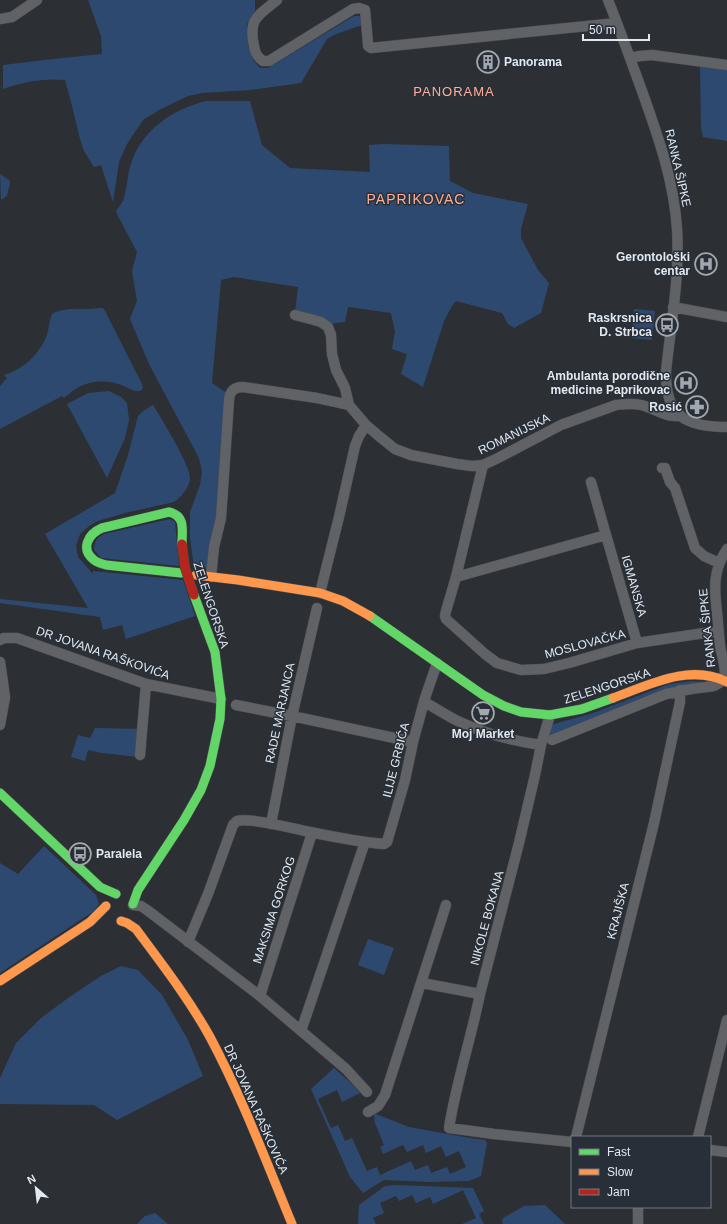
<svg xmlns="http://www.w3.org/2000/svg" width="727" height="1224" viewBox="0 0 727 1224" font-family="Arial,sans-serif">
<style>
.green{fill:#2e4970}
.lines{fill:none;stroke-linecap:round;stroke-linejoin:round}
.street-casing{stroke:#4b4e52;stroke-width:11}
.fast-casing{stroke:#4b4e52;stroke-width:10}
.slow-casing{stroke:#4b4e52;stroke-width:10}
.street{stroke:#606266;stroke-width:10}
.fast{stroke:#63d668;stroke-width:9}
.slow{stroke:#ff974d;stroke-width:9}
.jam-bridge-casing{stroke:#4b4e52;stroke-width:10;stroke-linecap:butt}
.jam-bridge{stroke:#b3261e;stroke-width:9}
.labels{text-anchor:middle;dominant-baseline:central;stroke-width:3;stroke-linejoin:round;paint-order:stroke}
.poi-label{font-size:12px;font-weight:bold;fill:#e3e8ee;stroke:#282f38;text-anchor:end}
.street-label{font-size:12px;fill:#e3e8ee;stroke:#282f38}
.neighbourhood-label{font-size:13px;letter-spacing:1px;fill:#ffaf96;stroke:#282f38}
.quarter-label{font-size:14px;letter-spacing:1px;fill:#ffaf96;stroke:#282f38}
</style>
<rect width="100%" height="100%" fill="#2c3034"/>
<!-- green -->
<path class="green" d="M 88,0 L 255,0 L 255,11 L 247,24 L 248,46 L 253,60 L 260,68 L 268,68 L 354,16 L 362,16 L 362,25 L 336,34 L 327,39 L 301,83 L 251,90 L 202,93 L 188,96 L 161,109 L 143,120 L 127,144 L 119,162 L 113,202 L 101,165 L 94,167 L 84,151 L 80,139 L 71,102 L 65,80 C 44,78 23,82 3,89 L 3,65 L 53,59 L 102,54 L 101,36 Z
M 700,65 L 727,69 L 727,141 L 703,137 L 701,128 Z
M 206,101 L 250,101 L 262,145 L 290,168 L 370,172 L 369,145 L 384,144 L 449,146 L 450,181 L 473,193 L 528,204 L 521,229 L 521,238 L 538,270 L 549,283 L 541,313 L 514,328 L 508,324 L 502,313 L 456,301 L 452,306 L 444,321 L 423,387 L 401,374 L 407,354 L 392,349 L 395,332 L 391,313 L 348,307 L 345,322 L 335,323 L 330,325 L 295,313 L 298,287 L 234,277 L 221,280 L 212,383 L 227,393 L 219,512 L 209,569 L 194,567 L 190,538 L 190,512 L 200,485 L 202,472 L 199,458 L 149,364 L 130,319 L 137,301 L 132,271 L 137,252 L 118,216 L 116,211 C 118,208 121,204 123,201 C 127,190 127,178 130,167 C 140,131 171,110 206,101 Z
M 0,174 L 9,180 L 10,183 L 7,196 L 1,200 Z
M 99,308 L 103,308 L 105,311 L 142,384 L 143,388 L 141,391 C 131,392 127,386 118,384 C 105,380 91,381 79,387 C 73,390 69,394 64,398 L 62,396 L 0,429 L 0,386 L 7,378 L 4,375 C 24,369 39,355 47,335 C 49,328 49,321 52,314 C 67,306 83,311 99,308 Z
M 634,309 L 655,311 L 652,340 L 631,338 Z
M 109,391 L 121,397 L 127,403 L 129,420 L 125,438 L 107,478 L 67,404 L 88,393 Z
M 153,405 C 161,418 191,466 190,479 C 189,488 181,497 174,502 L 125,513 L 98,521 L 89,526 L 80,534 L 76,546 L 78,557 L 93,574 L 93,571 L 183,580 L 195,616 L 126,639 L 122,625 L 103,630 L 100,617 L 0,603 L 0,599 L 88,608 L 45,534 L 115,493 L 128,455 L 138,416 L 143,411 Z
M 170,519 L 175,522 L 179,566 L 101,558 L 94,550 C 94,542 97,537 104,534 Z
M 692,681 L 709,682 L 548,737 L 551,726 L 554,724 L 593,713 L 669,684 Z
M 95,728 L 141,729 L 138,757 L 102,753 L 88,750 L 85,761 L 71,757 L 78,735 L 90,738 Z
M 44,846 L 96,895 L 99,904 L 94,911 L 0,973 L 0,863 L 18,874 Z
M 368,939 L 394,948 L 384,975 L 358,965 Z
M 121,966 L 138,970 L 162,995 L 188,1040 L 203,1076 L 117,1120 L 94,1105 L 0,1104 L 0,1078 L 16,1043 L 41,1018 L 68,998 L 101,976 Z
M 334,1068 L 354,1086 L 360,1093 L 342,1102 L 337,1090 L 318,1099 L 331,1128 L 338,1125 L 345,1141 L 352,1138 L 367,1171 L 377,1167 L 380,1175 L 411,1161 L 415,1170 L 428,1165 L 431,1173 L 447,1167 L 450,1174 L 466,1167 L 459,1151 L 446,1157 L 441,1146 L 426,1153 L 423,1145 L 407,1152 L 403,1145 L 383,1154 L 380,1147 L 384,1145 L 375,1123 L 374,1115 L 376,1114 L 409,1127 L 470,1138 L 485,1140 L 487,1143 L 481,1176 L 469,1181 L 429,1182 L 384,1180 L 363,1193 L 350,1177 L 311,1089 Z
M 397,1185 L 473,1188 L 484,1211 L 479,1214 L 484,1224 L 462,1224 L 476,1218 L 463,1190 L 433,1204 L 430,1197 L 416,1203 L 412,1195 L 399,1201 L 396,1196 L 380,1203 L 384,1213 L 373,1218 L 376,1224 L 358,1224 L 359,1205 L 385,1186 Z
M 545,1205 L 565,1224 L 503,1224 L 502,1222 L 503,1218 L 524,1206 Z
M 155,1213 L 168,1224 L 137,1224 L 145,1216 Z"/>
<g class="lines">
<!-- street casing -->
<g class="street-casing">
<path id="street" d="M 277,0 C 258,16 248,18 254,46 C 255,53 257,57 263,61 L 269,61 L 353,9 L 359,8 L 365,10 L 368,44 L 368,46 L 371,48 L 617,23
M 608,0 C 620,30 631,61 642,91 C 658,136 674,181 677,229 C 680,276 671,324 666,371 C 665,416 685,427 727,427
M 0,19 L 12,17 L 37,0
M 630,58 L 640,56 L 652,55 L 727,65
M 673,307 L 727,317
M 295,315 L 314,320 L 321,322 L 328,327 L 331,335 L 332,354 L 336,370 L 345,388 L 349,405 L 366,425 L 380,437 L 395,449 L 411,455 L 457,464 L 472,466 L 483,465 L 498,458 L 561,425 L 616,405 C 625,404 633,403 641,405 C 652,407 670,420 680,415
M 483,465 L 456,577 L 606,535 L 591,482
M 662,468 L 665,468 L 670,482 L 675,488 L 695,548 L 704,556 L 719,563
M 606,535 L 637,643
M 211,577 L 214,547 L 221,518 L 229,400 C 230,391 234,387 243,387 L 317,398 L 349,405
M 456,577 L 446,611 L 445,616 L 446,619 L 485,654 L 497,663 L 521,670 L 544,669 L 569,663 L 637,643 L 718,631
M 320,593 L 339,517 L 355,446 L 359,436 L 366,425
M 0,640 L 4,638 L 17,638 L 146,684 L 221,699
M 0,662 L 5,697 L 0,725
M 424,702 C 436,708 447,716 460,722 C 486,734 512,741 541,745
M 236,705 L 292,716 L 413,742
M 550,715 L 541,745 L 535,775 L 519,843 L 480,994 C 471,1039 456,1083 449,1128 L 494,1134 L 572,1142
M 552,740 L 666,694 L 691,689 L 714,686 L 724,680 C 727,669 722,657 720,646 C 719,635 718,623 717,612 C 714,588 713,570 727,549
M 140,755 L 146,684
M 271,824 L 292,716 L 317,608
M 133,905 L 141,906 L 147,910 L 260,996 L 346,1069 L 367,1092
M 188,942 L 208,894 L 233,825 L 237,821 C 249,817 295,829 310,832 C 334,837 359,842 384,844 L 387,842 L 405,780 L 413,742 L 425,698 L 437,663
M 422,983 L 480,994
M 260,996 L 312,833
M 301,1031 L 365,842
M 368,1112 L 378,1106 L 385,1095 L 446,905
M 576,1137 L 654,823 L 680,702 L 680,690
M 698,1137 L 727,1020
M 710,1150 L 727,1152
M 638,1207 L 638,1224"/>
</g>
<!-- fast casing -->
<g class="fast-casing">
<path id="fast" d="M 181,573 L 106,565 C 102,564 98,563 94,560 C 80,549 88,534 102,528 L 169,512 C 186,516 182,530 182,544
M 370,616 L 483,695 L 504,706 L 521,712 L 550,715 L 582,709 L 613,698
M 0,793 L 100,887 L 116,894
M 133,904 L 138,890 L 184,820 L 201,790 L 210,766 L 220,719 L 221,699 L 215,652 L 194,595"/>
</g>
<!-- slow casing -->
<g class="slow-casing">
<path id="slow" d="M 196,575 L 238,580 L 320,593 L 343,601 L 370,616
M 613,698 C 649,685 690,663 727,682
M 121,921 L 127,923 L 136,929 C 162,964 189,999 210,1037 C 242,1097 266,1161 292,1224
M 0,981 L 90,922 L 106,906"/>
</g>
<!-- street -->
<use href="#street" class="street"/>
<!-- fast -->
<use href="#fast" class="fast"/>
<!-- slow -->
<use href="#slow" class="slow"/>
<!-- jam-bridge casing -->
<g class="jam-bridge-casing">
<path id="jam-bridge" d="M 182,544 L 185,568 L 194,595"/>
</g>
<!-- jam-bridge -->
<use href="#jam-bridge" class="jam-bridge"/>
</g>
<!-- icons -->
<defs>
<g id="building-ring" transform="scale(1.15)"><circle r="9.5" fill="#282f38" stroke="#a3a8ad" stroke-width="1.5"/><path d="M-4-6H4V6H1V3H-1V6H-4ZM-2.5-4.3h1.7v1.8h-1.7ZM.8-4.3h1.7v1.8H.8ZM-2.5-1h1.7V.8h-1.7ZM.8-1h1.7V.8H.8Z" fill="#a3a8ad"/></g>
<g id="hospital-ring" transform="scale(1.15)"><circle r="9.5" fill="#282f38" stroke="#a3a8ad" stroke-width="1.5"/><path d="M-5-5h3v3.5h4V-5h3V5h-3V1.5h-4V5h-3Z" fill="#a3a8ad"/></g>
<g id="bus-ring" transform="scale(1.15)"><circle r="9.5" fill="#282f38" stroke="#a3a8ad" stroke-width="1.5"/><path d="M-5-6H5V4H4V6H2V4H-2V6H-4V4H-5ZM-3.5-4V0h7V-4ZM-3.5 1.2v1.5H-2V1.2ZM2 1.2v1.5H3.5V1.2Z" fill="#a3a8ad"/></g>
<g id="pharmacy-ring" transform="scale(1.15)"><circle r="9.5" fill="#282f38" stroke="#a3a8ad" stroke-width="1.5"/><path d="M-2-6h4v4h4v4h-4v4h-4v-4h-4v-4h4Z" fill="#a3a8ad"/></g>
<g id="supermarket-ring" transform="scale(1.15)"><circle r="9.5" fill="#282f38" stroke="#a3a8ad" stroke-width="1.5"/><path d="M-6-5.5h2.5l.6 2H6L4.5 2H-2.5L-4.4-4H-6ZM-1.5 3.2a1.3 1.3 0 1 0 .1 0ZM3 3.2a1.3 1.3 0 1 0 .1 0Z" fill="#a3a8ad"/></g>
</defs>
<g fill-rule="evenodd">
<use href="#building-ring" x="488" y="62"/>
<use href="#hospital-ring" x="706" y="264"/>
<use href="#bus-ring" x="667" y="325"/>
<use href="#hospital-ring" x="686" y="383"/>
<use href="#pharmacy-ring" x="697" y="407"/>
<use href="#supermarket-ring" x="483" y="713"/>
<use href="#bus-ring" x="80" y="854"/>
</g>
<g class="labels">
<!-- poi labels -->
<g class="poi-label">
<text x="504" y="62" text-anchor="start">Panorama</text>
<text x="690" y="257">Gerontološki<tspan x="690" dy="14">centar</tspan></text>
<text x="652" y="318">Raskrsnica<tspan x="652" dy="14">D. Strbca</tspan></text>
<text x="670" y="376">Ambulanta porodične<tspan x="670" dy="14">medicine Paprikovac</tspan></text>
<text x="682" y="407">Rosić</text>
<text x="483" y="734" text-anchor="middle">Moj Market</text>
<text x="96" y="854" text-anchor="start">Paralela</text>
</g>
<!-- street labels -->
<g class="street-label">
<text transform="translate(678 168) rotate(77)">RANKA ŠIPKE</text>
<text transform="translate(514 434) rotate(-26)">ROMANIJSKA</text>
<text transform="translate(634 586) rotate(74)">IGMANSKA</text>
<text transform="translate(211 605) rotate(72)">ZELENGORSKA</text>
<text transform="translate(707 628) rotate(-96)">RANKA ŠIPKE</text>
<text transform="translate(585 644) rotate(-15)">MOSLOVAČKA</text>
<text transform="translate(103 653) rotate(19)">DR JOVANA RAŠKOVIĆA</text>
<text transform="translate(607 686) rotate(-18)">ZELENGORSKA</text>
<text transform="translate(280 713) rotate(-78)">RADE MARJANCA</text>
<text transform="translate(396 760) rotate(-76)">ILIJE GRBIĆA</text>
<text transform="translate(274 910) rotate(-72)">MAKSIMA GORKOG</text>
<text transform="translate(618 911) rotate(-76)">KRAJIŠKA</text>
<text transform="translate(487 918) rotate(-75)">NIKOLE BOKANA</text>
<text transform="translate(256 1109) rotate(66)">DR JOVANA RAŠKOVIĆA</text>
</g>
<!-- neighbourhood labels -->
<g class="neighbourhood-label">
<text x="454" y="91">PANORAMA</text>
</g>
<!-- quarter labels -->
<g class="quarter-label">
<text x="416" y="199">PAPRIKOVAC</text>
</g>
</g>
<!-- legend -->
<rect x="571" y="1136" width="140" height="72" fill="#282f38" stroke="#737981"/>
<rect x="579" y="1149" width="20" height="6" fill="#63d668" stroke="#737981"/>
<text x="607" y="1156" font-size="12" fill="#e3e8ee">Fast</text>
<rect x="579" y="1169" width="20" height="6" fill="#ff974d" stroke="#737981"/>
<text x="607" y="1176" font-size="12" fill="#e3e8ee">Slow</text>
<rect x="579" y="1189" width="20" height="6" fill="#b3261e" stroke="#737981"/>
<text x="607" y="1196" font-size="12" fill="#e3e8ee">Jam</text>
<!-- north arrow -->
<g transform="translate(36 1188) rotate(332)" stroke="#282f38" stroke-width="3" paint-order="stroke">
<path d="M0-3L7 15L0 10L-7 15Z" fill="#e3e8ee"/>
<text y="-6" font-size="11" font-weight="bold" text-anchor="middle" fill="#e3e8ee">N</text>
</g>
<!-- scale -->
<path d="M583 34v6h66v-6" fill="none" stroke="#e3e8ee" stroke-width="2"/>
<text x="589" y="34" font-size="12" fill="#e3e8ee" stroke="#282f38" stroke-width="3" paint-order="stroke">50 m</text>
</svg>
